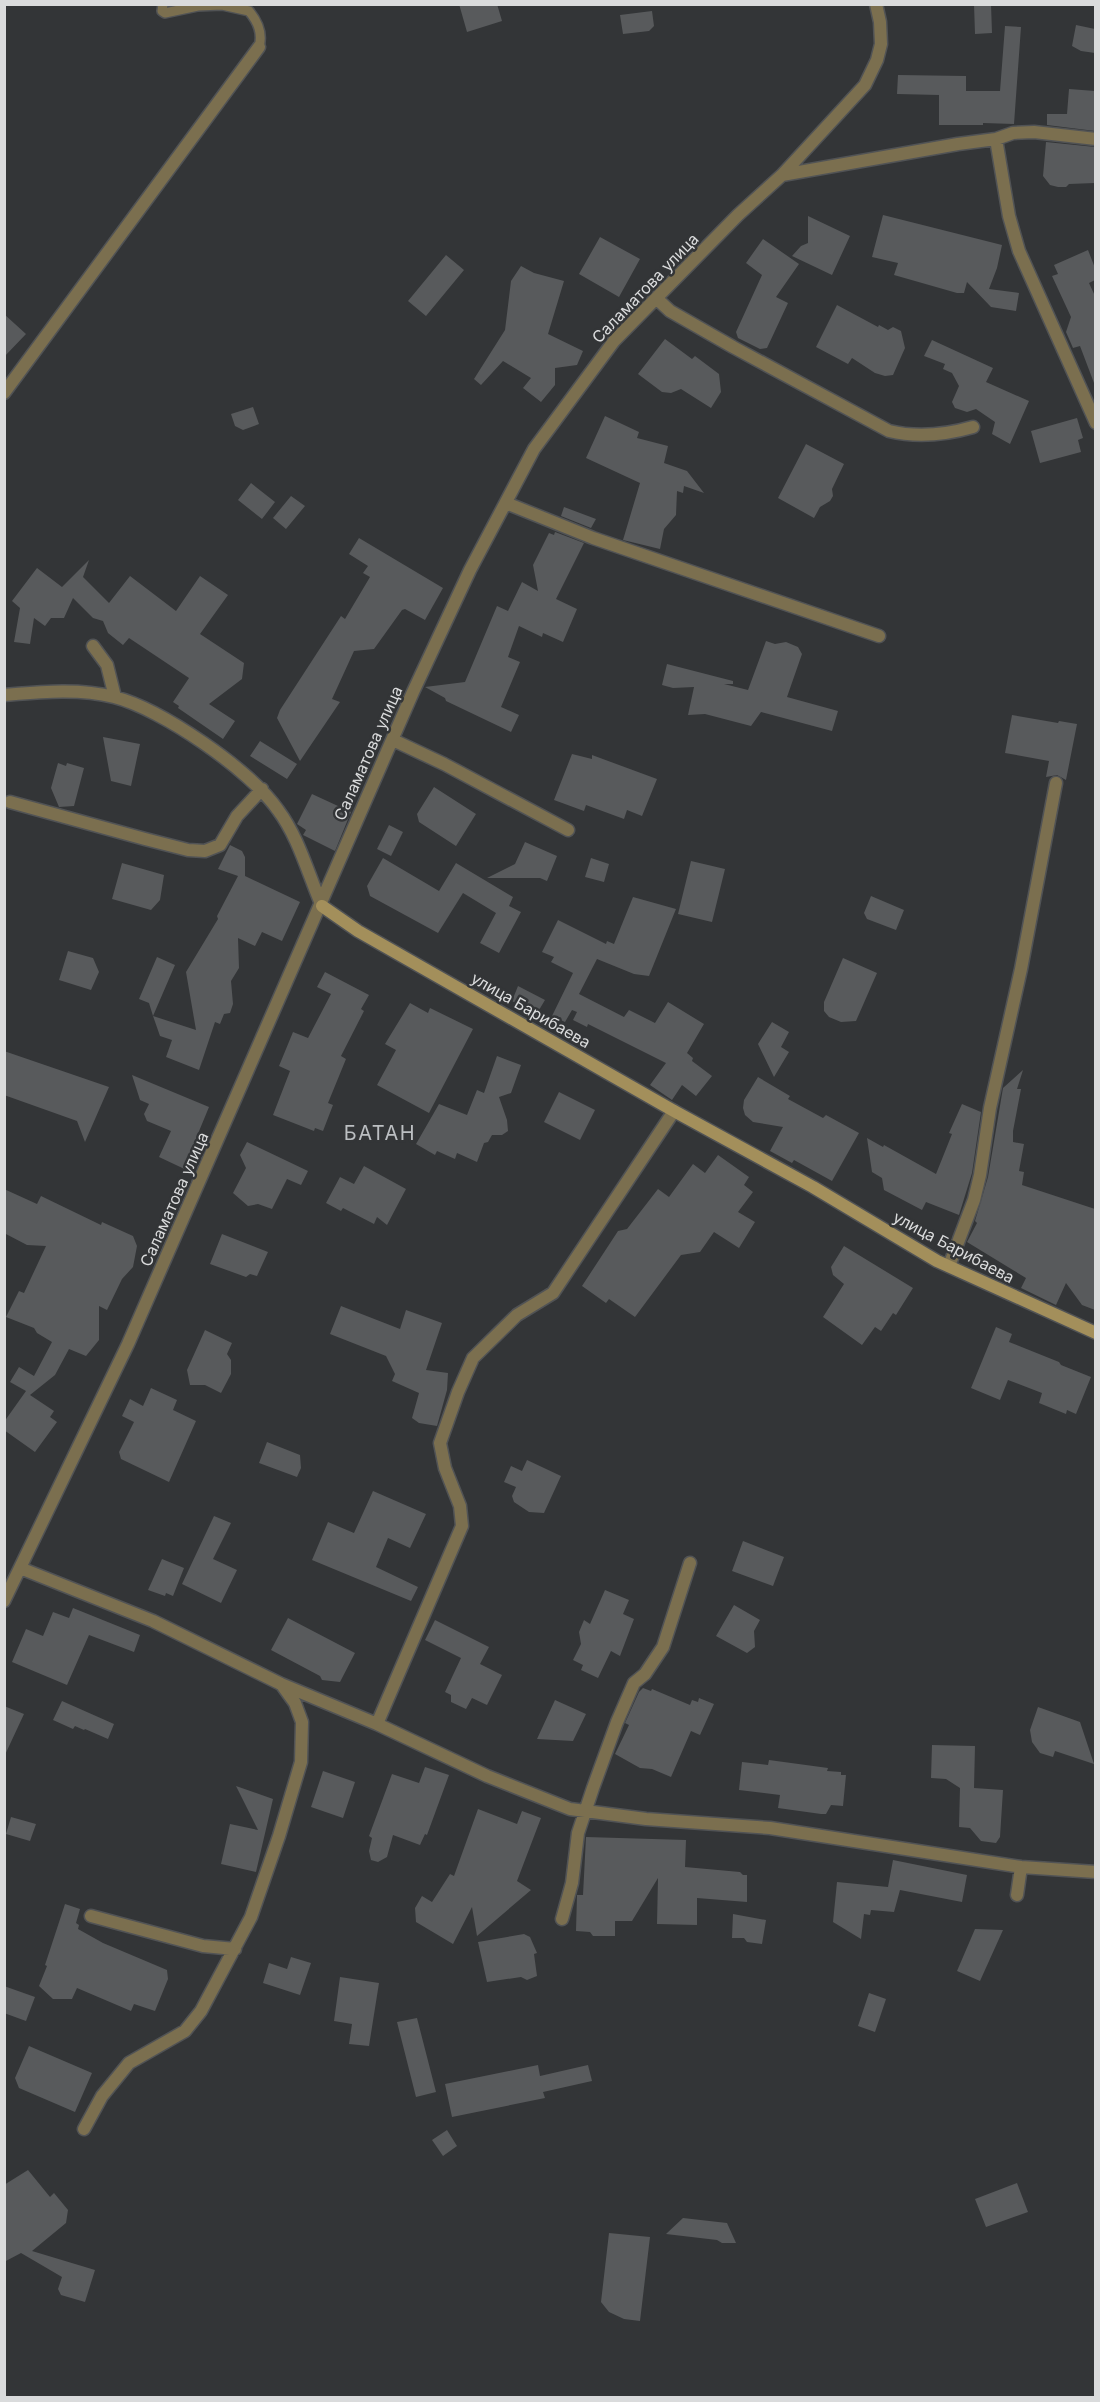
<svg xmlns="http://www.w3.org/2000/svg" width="1100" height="2402" viewBox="0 0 1100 2402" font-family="Inter,sans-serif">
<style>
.building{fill:#585a5c}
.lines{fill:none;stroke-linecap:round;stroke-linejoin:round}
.lane-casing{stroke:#515355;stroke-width:12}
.street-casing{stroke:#515355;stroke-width:15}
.secondary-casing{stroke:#515355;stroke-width:15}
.lane{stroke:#7b6f4f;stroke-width:9}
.street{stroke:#7b6f4f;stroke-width:12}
.secondary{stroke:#a38f5b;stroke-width:12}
.labels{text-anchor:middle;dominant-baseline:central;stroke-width:5;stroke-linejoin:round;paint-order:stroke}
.street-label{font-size:16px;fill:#dadbdc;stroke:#333537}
.quarter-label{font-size:20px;letter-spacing:1.5px;fill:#bcbfc2;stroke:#333537}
</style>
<rect width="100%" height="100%" fill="#333537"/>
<!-- building -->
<path class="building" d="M 459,4 L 497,4 L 502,21 L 467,32 Z
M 974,4 L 991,4 L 992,33 L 975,34 Z
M 652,11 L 654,26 L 649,31 L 623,34 L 620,15 Z
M 1076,25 L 1095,29 L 1095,53 L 1081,51 L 1072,46 Z
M 1005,26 L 1021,27 L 1014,124 L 983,123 L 983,125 L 939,125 L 939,95 L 897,94 L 898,75 L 966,76 L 966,91 L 1000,91 Z
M 1069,89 L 1095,91 L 1095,131 L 1047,125 L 1047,114 L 1067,114 Z
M 1046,142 L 1095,147 L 1095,183 L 1069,184 L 1066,187 L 1058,187 L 1050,185 L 1043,176 Z
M 883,215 L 1002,245 L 997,268 L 989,289 L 1019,293 L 1016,311 L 991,307 L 967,282 L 964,293 L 957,293 L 894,275 L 898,263 L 872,257 Z
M 808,216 L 850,236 L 832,275 L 792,256 L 801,246 L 808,243 Z
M 600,237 L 640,259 L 619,297 L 579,274 Z
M 763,239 L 799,264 L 776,297 L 788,303 L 767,348 L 760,349 L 738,338 L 736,332 L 762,275 L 746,263 Z
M 1088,250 L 1095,268 L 1095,280 L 1089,283 L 1095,296 L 1094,383 L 1080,346 L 1073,348 L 1066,332 L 1071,317 L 1052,276 L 1058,274 L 1054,265 Z
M 446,255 L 464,270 L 426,316 L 408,301 Z
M 521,266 L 534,273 L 564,281 L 548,334 L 583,351 L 577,365 L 555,368 L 555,385 L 541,402 L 523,388 L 531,378 L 503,361 L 481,385 L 474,379 L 505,330 L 511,281 Z
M 837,305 L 878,327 L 879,325 L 888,330 L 893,327 L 901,331 L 905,348 L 893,375 L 885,376 L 875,373 L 852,358 L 848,364 L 816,347 Z
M 4,314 L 26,334 L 4,357 Z
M 665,339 L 692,359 L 695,356 L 719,374 L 721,392 L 711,408 L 681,389 L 671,393 L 662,392 L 638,374 Z
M 932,340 L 993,368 L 986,382 L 1029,401 L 1010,444 L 992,434 L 995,422 L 976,409 L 967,412 L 955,408 L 952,402 L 959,386 L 952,373 L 943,369 L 945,364 L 924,356 Z
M 253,407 L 259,424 L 243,430 L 235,426 L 231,414 Z
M 605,416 L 639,432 L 637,438 L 668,446 L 664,463 L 687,471 L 704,493 L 684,486 L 683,493 L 677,491 L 676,515 L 664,529 L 660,549 L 623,540 L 640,483 L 586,458 Z
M 1077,418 L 1083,438 L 1078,440 L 1081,452 L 1040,463 L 1031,431 Z
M 806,444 L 844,464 L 832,489 L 833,496 L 830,501 L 820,507 L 814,518 L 778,498 Z
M 251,483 L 275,502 L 262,519 L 238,500 Z
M 291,496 L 305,506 L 286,529 L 273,518 Z
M 564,507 L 596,519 L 591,528 L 561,516 Z
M 555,532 L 584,543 L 556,599 L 577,609 L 563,642 L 543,633 L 542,637 L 519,626 L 508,657 L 520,662 L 501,707 L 519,715 L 511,732 L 446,701 L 445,698 L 425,687 L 465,682 L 497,606 L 508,611 L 522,582 L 538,591 L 533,565 L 549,533 L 554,535 Z
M 359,538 L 443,588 L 425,620 L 405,609 L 402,610 L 374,649 L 354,651 L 332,699 L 340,702 L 300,761 L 277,718 L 280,710 L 341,616 L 345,619 L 370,577 L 363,573 L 368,566 L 349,554 Z
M 89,560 L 83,577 L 109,603 L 130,576 L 176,611 L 200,576 L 228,595 L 200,634 L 244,663 L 242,679 L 209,704 L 235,721 L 223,739 L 178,708 L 179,706 L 173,702 L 189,678 L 129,638 L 123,645 L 108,633 L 103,621 L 93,618 L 73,598 L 64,618 L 51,618 L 45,626 L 34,618 L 30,644 L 14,642 L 20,608 L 12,601 L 37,568 L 62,587 Z
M 766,641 L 775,644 L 786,642 L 798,647 L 802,654 L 787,697 L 838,711 L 832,731 L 761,712 L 751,726 L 705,714 L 688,715 L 694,687 L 673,688 L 662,685 L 667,664 L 733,681 L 733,684 L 724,684 L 748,690 Z
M 1012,715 L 1058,723 L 1059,721 L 1077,724 L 1066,780 L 1057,775 L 1046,777 L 1049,761 L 1005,753 Z
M 103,737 L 140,744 L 131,786 L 111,781 Z
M 260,741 L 297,764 L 287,779 L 250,756 Z
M 572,754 L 592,759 L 592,755 L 657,779 L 642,816 L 627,810 L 624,819 L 586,805 L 584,811 L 554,800 Z
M 58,763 L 66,766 L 67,763 L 84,768 L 74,806 L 59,807 L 51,788 Z
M 434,787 L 476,814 L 456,846 L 419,822 L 417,814 Z
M 312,794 L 351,812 L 335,851 L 303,835 L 306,830 L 297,824 Z
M 389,825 L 403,832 L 391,856 L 377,849 Z
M 525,842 L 557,856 L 547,881 L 540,878 L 487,878 L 515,864 Z
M 230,845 L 242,851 L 245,857 L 245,876 L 300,902 L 282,941 L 262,932 L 255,946 L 238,938 L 239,968 L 231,981 L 233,1004 L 230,1013 L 224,1014 L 220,1024 L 215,1022 L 199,1070 L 166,1057 L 172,1040 L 160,1036 L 153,1016 L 196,1030 L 186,972 L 218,919 L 217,916 L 238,876 L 218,869 Z
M 383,858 L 439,891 L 456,863 L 513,897 L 509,906 L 521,912 L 499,953 L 480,943 L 496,913 L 463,893 L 438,933 L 370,896 L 367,886 Z
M 591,858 L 609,864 L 604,882 L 585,877 Z
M 691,861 L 725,869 L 712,922 L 678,914 Z
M 122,863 L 164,875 L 160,900 L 151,910 L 112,899 Z
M 871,896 L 904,910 L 896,930 L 867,919 L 864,913 Z
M 633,897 L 676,909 L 649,976 L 634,974 L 597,959 L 579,994 L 624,1017 L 629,1010 L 655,1023 L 668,1002 L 704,1024 L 687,1053 L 693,1058 L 692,1061 L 712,1076 L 696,1096 L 682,1085 L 672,1100 L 650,1085 L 666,1063 L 588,1024 L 587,1027 L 573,1020 L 577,1012 L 572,1010 L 565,1022 L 552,1016 L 573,973 L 551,962 L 554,957 L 542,952 L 558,920 L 606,944 L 607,941 L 614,944 Z
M 68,951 L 93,958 L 99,972 L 91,990 L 59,980 Z
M 157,957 L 175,965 L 153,1016 L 149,1003 L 139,999 Z
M 843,958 L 877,973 L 856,1021 L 841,1022 L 829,1017 L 824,1011 L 824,1002 Z
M 325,972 L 369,995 L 361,1009 L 364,1011 L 341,1056 L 346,1059 L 328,1103 L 333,1105 L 323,1131 L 315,1128 L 314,1131 L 273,1115 L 290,1071 L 279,1066 L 293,1032 L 308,1038 L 331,994 L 317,987 Z
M 518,986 L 545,1000 L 536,1015 L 512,1001 Z
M 410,1003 L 428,1013 L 430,1008 L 473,1029 L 429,1113 L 377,1085 L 396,1050 L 385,1044 Z
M 772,1022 L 789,1032 L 781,1047 L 789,1052 L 774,1077 L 758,1044 Z
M 4,1051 L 109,1087 L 85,1142 L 77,1121 L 4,1095 Z
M 497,1056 L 521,1065 L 511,1093 L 499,1097 L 507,1120 L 508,1131 L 502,1135 L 492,1135 L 488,1142 L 484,1143 L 477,1162 L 457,1153 L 455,1159 L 437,1151 L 435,1155 L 416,1144 L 439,1104 L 467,1115 L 477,1090 L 484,1093 Z
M 1023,1070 L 1017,1089 L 1021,1089 L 1013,1131 L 1013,1142 L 1024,1144 L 1019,1171 L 1024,1172 L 1022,1185 L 1095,1209 L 1095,1310 L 1082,1305 L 1066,1283 L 1056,1305 L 1021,1288 L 1026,1278 L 967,1242 L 977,1223 L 975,1221 L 988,1177 L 1003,1088 Z
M 132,1075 L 209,1107 L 190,1153 L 193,1173 L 159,1157 L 171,1131 L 147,1121 L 144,1114 L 149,1104 L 140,1100 Z
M 758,1077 L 790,1096 L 788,1099 L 823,1118 L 826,1115 L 859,1133 L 832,1181 L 794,1160 L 792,1163 L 770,1151 L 783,1127 L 753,1122 L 745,1115 L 743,1108 L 744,1100 Z
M 559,1092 L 595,1110 L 580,1140 L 544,1122 Z
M 962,1104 L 981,1112 L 972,1173 L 959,1215 L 926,1202 L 922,1210 L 884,1190 L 882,1178 L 872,1172 L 867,1138 L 883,1147 L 884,1145 L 936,1174 L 952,1134 L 949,1133 Z
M 247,1142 L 308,1171 L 301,1185 L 287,1179 L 272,1209 L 258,1204 L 248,1206 L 233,1193 L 246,1168 L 240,1155 Z
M 718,1155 L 749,1177 L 744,1185 L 753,1192 L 738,1212 L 755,1222 L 739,1248 L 714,1232 L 700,1252 L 681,1255 L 635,1317 L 609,1299 L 606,1303 L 582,1286 L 618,1231 L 627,1229 L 658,1189 L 669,1197 L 693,1164 L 705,1173 Z
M 364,1166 L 406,1189 L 387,1225 L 377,1217 L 374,1224 L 343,1208 L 341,1211 L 326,1203 L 340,1177 L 354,1184 Z
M 4,1189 L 37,1204 L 41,1196 L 101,1225 L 102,1222 L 133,1236 L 137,1246 L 133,1267 L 122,1279 L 107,1310 L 99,1306 L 99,1340 L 86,1356 L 69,1349 L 55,1375 L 30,1395 L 54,1411 L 50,1417 L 57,1422 L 35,1452 L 4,1430 L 4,1422 L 26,1391 L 10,1382 L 19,1367 L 34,1376 L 52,1342 L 37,1333 L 34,1328 L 6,1317 L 19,1291 L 24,1293 L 46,1246 L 27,1245 L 4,1233 Z
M 222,1234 L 268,1252 L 257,1276 L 250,1274 L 246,1277 L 210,1264 Z
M 844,1246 L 913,1288 L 896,1315 L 893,1313 L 881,1331 L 875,1327 L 862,1345 L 823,1317 L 844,1284 L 833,1275 L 831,1267 Z
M 341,1306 L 400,1329 L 406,1310 L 442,1323 L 426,1370 L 448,1373 L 447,1390 L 437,1426 L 419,1423 L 412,1418 L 419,1393 L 392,1381 L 395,1374 L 386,1356 L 330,1334 Z
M 996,1327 L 1012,1334 L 1009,1342 L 1059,1362 L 1061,1365 L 1091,1377 L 1076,1414 L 1067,1410 L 1066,1414 L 1039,1403 L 1042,1393 L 1008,1380 L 1000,1400 L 971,1388 Z
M 205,1330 L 232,1343 L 227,1354 L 231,1360 L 231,1374 L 221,1393 L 205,1385 L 190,1385 L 187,1370 Z
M 151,1388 L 177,1400 L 173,1410 L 196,1421 L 169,1482 L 121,1459 L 119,1452 L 134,1422 L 122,1416 L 130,1399 L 143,1406 Z
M 267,1442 L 300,1455 L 301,1468 L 297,1477 L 259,1463 Z
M 527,1460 L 561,1476 L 544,1513 L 529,1512 L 514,1502 L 512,1496 L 516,1487 L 504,1482 L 511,1466 L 522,1471 Z
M 373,1491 L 426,1514 L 410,1548 L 388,1538 L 376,1567 L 418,1587 L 411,1601 L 312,1560 L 328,1522 L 354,1533 Z
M 214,1516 L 231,1523 L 213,1559 L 237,1570 L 221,1603 L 182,1584 Z
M 743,1541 L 784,1557 L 773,1586 L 732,1571 Z
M 162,1559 L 184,1568 L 173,1596 L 166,1593 L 165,1596 L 148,1590 Z
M 605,1590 L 629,1600 L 623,1614 L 634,1619 L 620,1656 L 611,1651 L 598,1678 L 581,1670 L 583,1665 L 573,1660 L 581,1644 L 579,1632 L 584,1620 L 590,1624 Z
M 734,1605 L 760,1620 L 754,1631 L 755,1647 L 747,1653 L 716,1636 Z
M 73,1608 L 140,1635 L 134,1652 L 89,1635 L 67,1685 L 12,1662 L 26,1629 L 43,1636 L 53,1612 L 69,1618 Z
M 288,1618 L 355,1653 L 340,1682 L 322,1680 L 320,1676 L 271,1650 Z
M 435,1620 L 489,1647 L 480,1664 L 502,1675 L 487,1705 L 472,1698 L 466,1709 L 451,1702 L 451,1695 L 445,1692 L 461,1658 L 425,1640 Z
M 643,1688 L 651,1691 L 652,1689 L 690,1705 L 692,1700 L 698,1702 L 699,1698 L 714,1704 L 700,1735 L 691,1731 L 671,1777 L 652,1769 L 640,1768 L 615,1754 L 629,1725 L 625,1723 L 639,1692 Z
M 555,1700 L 586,1714 L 573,1741 L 537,1739 Z
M 62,1701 L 114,1724 L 108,1739 L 85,1729 L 84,1730 L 75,1726 L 73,1729 L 53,1720 Z
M 4,1706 L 24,1714 L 4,1757 Z
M 1038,1707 L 1080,1722 L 1094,1764 L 1055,1751 L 1053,1757 L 1040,1753 L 1032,1742 L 1030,1730 Z
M 932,1745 L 975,1746 L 974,1788 L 1003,1790 L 1000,1837 L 996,1843 L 981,1841 L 970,1828 L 959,1827 L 960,1788 L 946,1779 L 931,1778 Z
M 769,1760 L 828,1768 L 827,1771 L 841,1772 L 841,1775 L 846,1775 L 843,1806 L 831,1805 L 826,1814 L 821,1814 L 778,1808 L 780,1795 L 739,1790 L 742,1762 L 768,1765 Z
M 425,1767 L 449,1775 L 427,1835 L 425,1834 L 420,1845 L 393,1835 L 387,1857 L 378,1862 L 371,1860 L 369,1851 L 372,1838 L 369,1836 L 392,1774 L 419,1783 Z
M 323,1771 L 355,1782 L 343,1818 L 311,1807 Z
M 236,1786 L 273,1799 L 256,1872 L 221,1864 L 230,1824 L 258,1830 Z
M 478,1809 L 517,1824 L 522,1811 L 541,1818 L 517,1881 L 531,1890 L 477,1936 L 472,1907 L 453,1944 L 416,1922 L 415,1908 L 422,1896 L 432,1902 L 450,1874 L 454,1876 Z
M 11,1817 L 36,1824 L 30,1841 L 6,1834 Z
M 586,1837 L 686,1840 L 685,1867 L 740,1872 L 743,1875 L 747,1875 L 747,1902 L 697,1898 L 697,1925 L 657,1924 L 658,1878 L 632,1921 L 615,1921 L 615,1936 L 593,1936 L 590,1932 L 576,1931 L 577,1895 L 583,1895 Z
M 893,1860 L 967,1875 L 962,1902 L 900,1890 L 894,1912 L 871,1910 L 870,1915 L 864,1914 L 861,1939 L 833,1922 L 837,1882 L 888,1887 Z
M 65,1904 L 80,1909 L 76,1923 L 79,1925 L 78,1929 L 103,1943 L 167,1970 L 168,1979 L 155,2011 L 134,2004 L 131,2011 L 77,1988 L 72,1999 L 53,1999 L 39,1986 L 47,1966 L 45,1965 Z
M 733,1914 L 766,1920 L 762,1944 L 747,1942 L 744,1938 L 732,1938 Z
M 975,1929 L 1003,1930 L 980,1981 L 957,1971 Z
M 524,1934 L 530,1937 L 537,1953 L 534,1954 L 537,1976 L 527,1980 L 521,1977 L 487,1982 L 478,1942 Z
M 291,1957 L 311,1963 L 300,1995 L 263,1983 L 269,1963 L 287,1969 Z
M 340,1977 L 379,1983 L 369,2046 L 349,2044 L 352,2024 L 334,2021 Z
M 4,1986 L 35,1997 L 26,2021 L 4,2013 Z
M 869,1993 L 886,1999 L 875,2032 L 858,2026 Z
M 417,2018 L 436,2092 L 416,2097 L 397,2022 Z
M 29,2046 L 92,2073 L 75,2112 L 19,2088 L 15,2078 Z
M 538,2065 L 540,2076 L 588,2065 L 592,2081 L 543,2092 L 545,2098 L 452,2117 L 445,2084 Z
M 447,2130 L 457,2146 L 443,2156 L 432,2140 Z
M 28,2170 L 50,2197 L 54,2193 L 68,2210 L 66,2223 L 32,2251 L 95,2270 L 85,2302 L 61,2295 L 58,2289 L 62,2277 L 21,2253 L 4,2262 L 4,2185 Z
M 1017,2183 L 1028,2212 L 986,2227 L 975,2199 Z
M 683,2218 L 727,2223 L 736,2243 L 722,2243 L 717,2240 L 666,2234 Z
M 609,2233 L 650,2237 L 640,2321 L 624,2319 L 609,2312 L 601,2302 Z"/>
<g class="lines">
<!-- lane casing -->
<g class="lane-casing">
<path id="lane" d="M 163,4 L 162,11 L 165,13 L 198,6 L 222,5 L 249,11 C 258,22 263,33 259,47"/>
</g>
<!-- street casing -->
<g class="street-casing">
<path id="street" d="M 996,139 L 1009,216 L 1019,251 L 1096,423
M 782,175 L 958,144 L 996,139 L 1013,133 L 1034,132 L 1096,139
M 656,298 L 670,311 L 733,347 L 889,431 C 918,438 945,435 973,427
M 4,393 L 259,47
M 506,503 L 593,538 L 879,636
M 93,646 L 107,665 L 115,697
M 4,695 C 40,692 79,688 114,697 C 162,709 250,770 278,810 C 299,838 308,874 322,906
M 393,740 L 444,764 L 568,830
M 10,802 L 145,839 L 188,850 L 205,851 L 220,845 L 237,816 L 262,789
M 949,1266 L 974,1200 L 980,1175 L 990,1108 L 1021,969 L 1056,783
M 20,1568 L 153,1621 L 281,1684 L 377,1724 L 487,1776 L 570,1809 L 646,1819 L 770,1828 L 1021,1867 L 1096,1872
M 4,1601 L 128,1344 L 413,692 L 470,570 L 534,449 L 614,341 L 738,215 L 782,175 L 865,85 L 877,60 L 881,44 L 880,22 L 876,4
M 377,1724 L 462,1526 L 460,1506 L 445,1468 L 440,1443 L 458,1392 L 473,1358 L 517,1315 L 553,1293 L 674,1111
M 1017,1895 L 1021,1867
M 91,1916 L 203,1946 L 235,1949
M 562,1919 L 572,1883 L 578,1833 L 593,1788 L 617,1722 L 634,1683 L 645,1674 L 663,1647 L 690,1563
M 84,2129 L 102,2096 L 129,2063 L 185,2031 L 201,2011 L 251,1917 L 279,1836 L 301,1762 L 302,1722 L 295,1703 L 282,1685"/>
</g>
<!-- secondary casing -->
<g class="secondary-casing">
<path id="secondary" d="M 322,906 L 358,931 L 674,1111 L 813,1187 L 937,1261 L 1096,1333"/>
</g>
<!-- lane -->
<use href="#lane" class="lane"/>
<!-- street -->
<use href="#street" class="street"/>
<!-- secondary -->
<use href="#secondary" class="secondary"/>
</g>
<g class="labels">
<!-- street labels -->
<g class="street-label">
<text transform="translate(645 288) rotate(-46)">Саламатова улица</text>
<text transform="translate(368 753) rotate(-66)">Саламатова улица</text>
<text transform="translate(531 1010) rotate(30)">улица Барибаева</text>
<text transform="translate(174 1199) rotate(-66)">Саламатова улица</text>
<text transform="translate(954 1247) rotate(28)">улица Барибаева</text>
</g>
<!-- quarter labels -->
<g class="quarter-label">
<text x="380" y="1133">БАТАН</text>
</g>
</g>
<!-- border -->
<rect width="1100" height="2402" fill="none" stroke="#dadbdc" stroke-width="12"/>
</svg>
